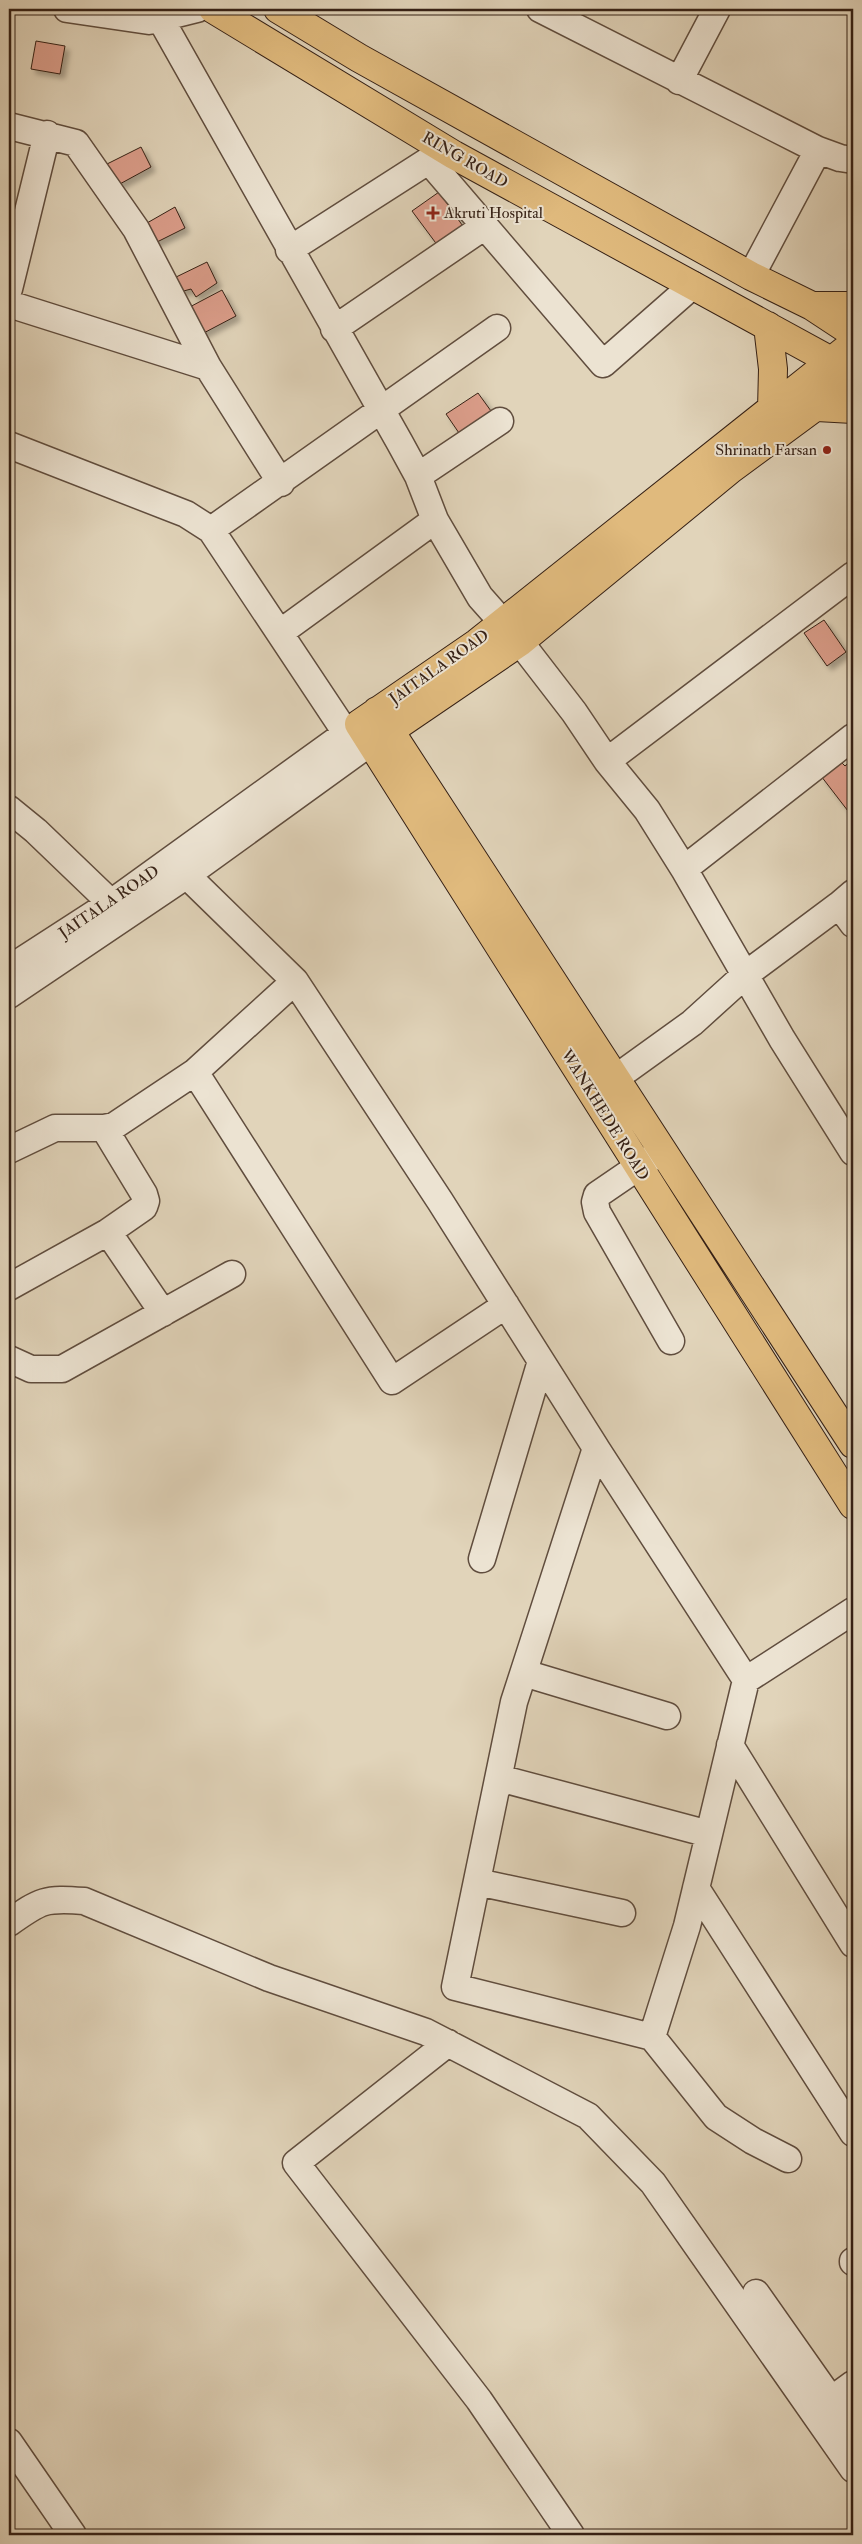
<svg xmlns="http://www.w3.org/2000/svg" width="862" height="2544" viewBox="0 0 862 2544" font-family="'IM FELL Double Pica',serif">
<style>
.building{fill:#dc9e8b;stroke:#352015;filter:url(#shadow)}
.lines{fill:none;stroke-linecap:round;stroke-linejoin:round}
.minor-casing{stroke:#604d3e;stroke-width:29}
.major-casing{stroke:#352015;stroke-width:30}
.minor{stroke:#ece3d2;stroke-width:26}
.major{stroke:#e0ba7d;stroke-width:28}
.poi-dot{fill:#8f2418;stroke:#ece3d2;stroke-width:2}
.labels{text-anchor:middle;dominant-baseline:central;stroke-width:4;stroke-linejoin:round;paint-order:stroke}
.street-label{font-size:16px;fill:#352015;stroke:#ece3d2}
.poi-label{font-size:16px;fill:#352015;stroke:#ece3d2;text-anchor:start}
</style>
<defs>
<filter id="shadow"><feDropShadow dx="4.5" dy="4.5" stdDeviation="2.5" flood-color="#0004"/></filter>
</defs>
<rect width="100%" height="100%" fill="#e1d4ba"/>
<filter id="stains"><feTurbulence type="fractalNoise" baseFrequency=".004" numOctaves="4"/><feColorMatrix values="0 0 0 0 .2 0 0 0 0 .09 0 0 0 0 .02 0 0 0 .5 -.17"/></filter>
<radialGradient id="worn" r=".72"><stop offset=".6" stop-color="#630" stop-opacity="0"/><stop offset="1" stop-color="#630" stop-opacity=".3"/></radialGradient>
<!-- building -->
<path class="building" d="M 36,41 L 65,46 L 60,74 L 31,69 Z
M 141,147 L 151,167 L 118,185 L 107,164 Z
M 439,192 L 467,232 L 441,250 L 412,211 Z
M 175,207 L 185,228 L 151,245 L 140,227 Z
M 207,262 L 217,283 L 196,297 L 191,289 L 180,292 L 172,279 Z
M 222,290 L 236,316 L 198,336 L 184,310 Z
M 478,393 L 491,411 L 459,433 L 446,414 Z
M 824,620 L 846,652 L 827,666 L 804,633 Z
M 853,759 L 853,806 L 848,811 L 821,776 L 840,761 L 845,766 Z"/>
<g class="lines">
<!-- minor casing -->
<g class="minor-casing">
<path id="minor" d="M 67,9 L 149,21 L 197,9
M 540,9 L 818,150 L 840,158 L 853,160
M 160,18 L 400,443 L 418,476 L 435,520 L 480,597 L 520,642 L 574,712 L 607,761
M 679,81 L 717,9
M 9,126 L 76,143 L 136,229 L 208,367
M 429,161 L 603,364 L 693,285
M 289,250 L 442,152
M 751,276 L 818,150
M 9,289 L 47,134
M 9,304 L 208,367 L 281,483
M 334,329 L 485,226
M 9,445 L 186,514 L 211,530 L 358,751
M 418,476 L 500,421
M 211,530 L 497,328
M 853,575 L 607,761 L 647,810 L 684,869 L 782,1039 L 853,1152
M 281,632 L 435,520
M 9,809 L 36,831 L 111,903
M 171,860 L 295,981 L 440,1201 L 596,1448
M 684,869 L 853,737
M 853,893 L 839,905 L 853,924
M 9,969 L 111,903 L 359,724
M 295,981 L 195,1072 L 392,1381 L 506,1305
M 9,995 L 187,875 L 371,742
M 617,1077 L 692,1023 L 745,975 L 839,905
M 104,1128 L 144,1194 L 146,1201 L 144,1207 L 108,1232
M 9,1150 L 55,1128 L 104,1128 L 114,1126 L 195,1072
M 657,1154 L 597,1195 L 595,1202 L 597,1212 L 671,1341
M 9,1287 L 108,1232 L 163,1313
M 9,1359 L 31,1369 L 62,1369 L 232,1274
M 482,1559 L 541,1361
M 524,1673 L 667,1716
M 746,1680 L 596,1448 L 514,1702 L 455,1987 L 652,2037 L 716,2117 L 753,2141 L 788,2159
M 730,1745 L 853,1944
M 499,1778 L 709,1834
M 477,1882 L 622,1913
M 696,1888 L 853,2133
M 9,1923 C 41,1900 45,1898 84,1901 L 269,1978 L 426,2032 L 588,2116 L 653,2183 L 853,2469
M 652,2037 L 687,1926 L 746,1680 L 853,1611
M 448,2043 L 296,2163 L 479,2400 L 571,2535
M 853,2261 L 853,2262
M 756,2293 L 853,2431
M 831,2400 L 853,2384
M 9,2442 L 73,2535"/>
</g>
<!-- major casing -->
<g class="major-casing">
<path id="major" d="M 213,9 L 454,155 L 853,373
M 278,9 L 359,58 L 751,276 L 812,306 L 853,333
M 812,306 L 853,306
M 768,326 L 773,369 L 772,409
M 853,344 L 477,643 L 359,724 L 853,1505
M 817,407 L 853,409
M 377,711 L 853,1444
M 376,740 L 520,642 L 731,469 L 853,379"/>
</g>
<!-- minor -->
<use href="#minor" class="minor"/>
<!-- major -->
<use href="#major" class="major"/>
</g>
<!-- markers -->
<g class="poi-dot">
<path d="M430.5 205.5h5v5h5v5h-5v5h-5v-5h-5v-5h5z"/>
<circle cx="827" cy="450" r="5"/>
</g>
<g class="labels">
<!-- street labels -->
<g class="street-label">
<text transform="translate(465 160) rotate(30)">RING ROAD</text>
<text transform="translate(439 667) rotate(-35)">JAITALA ROAD</text>
<text transform="translate(109 902) rotate(-34)">JAITALA ROAD</text>
<text transform="translate(605 1115) rotate(58)">WANKHEDE ROAD</text>
</g>
<!-- poi labels -->
<g class="poi-label">
<text x="444" y="213">Akruti Hospital</text>
<text x="817" y="450" text-anchor="end">Shrinath Farsan</text>
</g>
</g>
<!-- margin -->
<rect width="862" height="2544" fill="none" stroke="#e1d4ba" stroke-width="30"/>
<rect x="10" y="10" width="842" height="2524" fill="none" stroke="#352015" stroke-width="2.5"/>
<rect x="15" y="15" width="832" height="2514" fill="none" stroke="#352015"/>
<rect width="100%" height="100%" filter="url(#stains)"/>
<rect width="100%" height="100%" fill="url(#worn)"/>
</svg>
